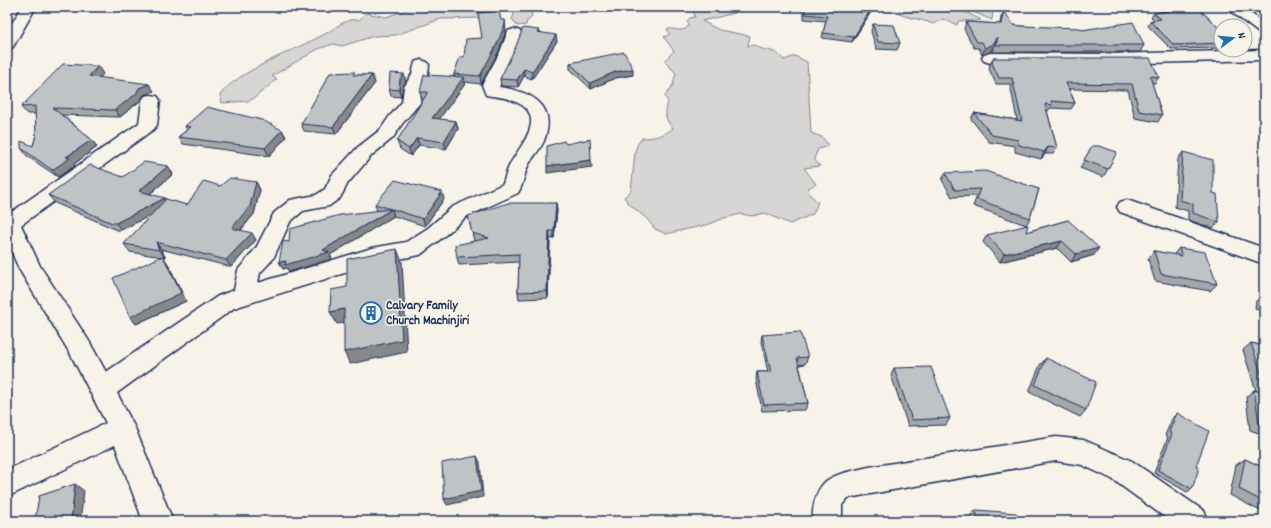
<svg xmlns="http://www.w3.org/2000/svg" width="1271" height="528" viewBox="0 0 1271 528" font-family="Dekko,sans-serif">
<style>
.green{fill:#d7d6d4;stroke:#798299}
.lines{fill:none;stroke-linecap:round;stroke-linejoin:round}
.minor-casing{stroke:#1b2f5e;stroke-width:3}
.minor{fill:#f7f3e8;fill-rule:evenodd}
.wall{fill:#a5a8a9;stroke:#1b2f5e}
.shaded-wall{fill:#86888a;stroke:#1b2f5e}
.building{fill:#c0c3c5;stroke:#1b2f5e}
.labels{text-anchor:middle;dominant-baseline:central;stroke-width:3;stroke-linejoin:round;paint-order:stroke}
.poi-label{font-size:13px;font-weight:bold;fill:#1b2f5e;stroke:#f7f3e8;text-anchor:start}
</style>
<rect width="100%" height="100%" fill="#f7f3e8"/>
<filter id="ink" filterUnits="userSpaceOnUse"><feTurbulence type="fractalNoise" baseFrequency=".025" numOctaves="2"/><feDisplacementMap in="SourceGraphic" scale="8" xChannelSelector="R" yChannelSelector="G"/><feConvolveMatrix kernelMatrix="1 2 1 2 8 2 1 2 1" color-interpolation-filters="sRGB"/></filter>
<g filter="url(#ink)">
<!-- green -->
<path class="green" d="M 415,7 L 500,7 L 498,10 L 480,18 L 441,19 L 396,35 L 374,36 L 342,46 L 333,44 L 318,49 L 272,76 L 277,79 L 253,99 L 247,101 L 222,103 L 220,95 C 236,72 297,49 323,35 C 332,31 338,24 347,21 C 351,19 355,20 359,20 L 366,13 L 386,17 Z
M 511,7 L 534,7 L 531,10 L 532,17 L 527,21 L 526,25 L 517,26 L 512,19 L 514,15 Z
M 688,7 L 732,7 L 730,8 L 735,13 L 702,21 L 719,30 L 750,36 L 748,46 L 754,45 C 768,54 772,46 784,60 L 795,56 L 807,62 L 811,133 L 822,137 L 829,146 L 818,149 L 814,159 L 820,166 L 804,168 L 816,184 L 808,188 L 809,194 L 818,202 L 813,214 L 790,224 L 765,213 L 752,216 L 741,214 L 724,218 L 710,224 L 666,234 L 655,229 L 647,219 L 629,204 L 624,197 L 631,191 L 635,153 L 637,145 L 642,138 C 653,138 664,136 673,128 C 664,119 665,113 668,102 L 665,96 L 673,85 L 676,73 L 664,61 L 674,51 L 664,37 L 670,34 L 667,29 C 676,28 684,34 689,25 L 687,21 L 690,18 L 695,17 L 694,13 Z
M 889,7 L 991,7 L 993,10 L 992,20 L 966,9 L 960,9 L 981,20 C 973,22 966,20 958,21 L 957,25 L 943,19 L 933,24 C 921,18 898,18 889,7 Z"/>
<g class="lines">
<!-- minor casing -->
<g class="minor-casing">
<path id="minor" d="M 22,7 L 36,7 L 13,47 L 7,49 L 7,31 Z
M 1225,7 L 1242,7 L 1264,23 L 1264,35 L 1259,33 Z
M 514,29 L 520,31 L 522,34 L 516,52 L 499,87 C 528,91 557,103 545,138 C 542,148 534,155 529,164 C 524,173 524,184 518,193 L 466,217 L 442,238 L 420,255 L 373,264 L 234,308 L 117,393 L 135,428 L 173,521 L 143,521 L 115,445 L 7,497 L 7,470 L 106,423 L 71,355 L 19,269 L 7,241 L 7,209 L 13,211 L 139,123 L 142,100 L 145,96 L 151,95 L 157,96 L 160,100 L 157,125 L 154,129 L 21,225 L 40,266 L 89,341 L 106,372 L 218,296 L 234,290 L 238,270 L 256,248 L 274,213 L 290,200 L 316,195 L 325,189 L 332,175 L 358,147 L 380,130 L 389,117 L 402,102 L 404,87 L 412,74 L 415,62 L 421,60 L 427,62 L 429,65 L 428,74 L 422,87 L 420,103 L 402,124 L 393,138 L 372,155 L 348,183 L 340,198 L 329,206 L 303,211 L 290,222 L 273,259 L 260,273 L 258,283 L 372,248 L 406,242 L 428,228 L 452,207 L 503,184 C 505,177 507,170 510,164 C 521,145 548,116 516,102 C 507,97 496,97 486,95 L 482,85 L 500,52 L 508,31 Z
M 1264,50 L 1264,60 L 1109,64 L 990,63 L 984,61 L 982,58 L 984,55 L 990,53 L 1109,54 Z
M 1127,200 L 1264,248 L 1264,264 L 1120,212 L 1117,207 L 1120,202 Z
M 1056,437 L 1084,440 L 1132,461 L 1204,511 L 1209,521 L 1170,521 L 1112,479 L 1082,465 L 1056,461 L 848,498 L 842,505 L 842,521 L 812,521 C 815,476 830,476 869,467 Z"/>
</g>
<!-- minor -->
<use href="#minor" class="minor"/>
</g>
<!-- wall -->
<path class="wall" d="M 804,7 L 874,7 L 852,42 L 822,38 L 826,21 L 804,19 Z
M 1157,7 L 1197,7 L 1221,30 L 1221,48 L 1171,49 L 1148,26 L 1150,21 L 1154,20 L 1151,17 L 1154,13 L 1163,12 Z
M 1004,11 L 1013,25 L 1021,26 L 1082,30 L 1144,45 L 1140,52 L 993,52 L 995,44 L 990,52 L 982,55 L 979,48 L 974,48 L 964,29 L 966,22 L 1000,24 L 1001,17 Z
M 501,20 L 506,31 L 499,51 L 481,84 L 465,82 L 465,84 L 439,119 L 456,121 L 458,129 L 446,149 L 419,145 L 411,156 L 400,149 L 397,141 L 424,99 L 422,99 L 420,92 L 454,76 L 454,74 L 464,57 L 482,38 Z
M 873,24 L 900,43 L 897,50 L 876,49 L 871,31 Z
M 539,30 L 539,32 L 557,41 L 532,79 L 524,76 L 518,87 L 501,86 L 500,79 Z
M 993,58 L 1159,77 L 1155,83 L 1152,83 L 1162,115 L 1158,122 L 1135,118 L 1128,90 L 1069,89 L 1075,103 L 1071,109 L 1050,108 L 1048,111 L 1047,111 L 1057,148 L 1053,154 L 1045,154 L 1041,159 L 1015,152 L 1015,146 L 989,142 L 971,119 L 974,113 L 1017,120 L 1010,84 L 996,84 L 989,69 L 990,64 Z
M 570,63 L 633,75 L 615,78 L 591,89 L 570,69 Z
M 103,74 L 99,78 L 154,91 L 144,95 L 140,101 L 120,117 L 62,115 L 92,140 L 97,147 L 74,164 L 75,166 L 58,177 L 27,156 L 21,148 L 33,146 L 36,135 L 36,114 L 27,114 L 21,107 Z
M 356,75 L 372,75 L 375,83 L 336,134 L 304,131 L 301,124 Z
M 406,81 L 403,87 L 401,97 L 391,96 L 389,89 Z
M 185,126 L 282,130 L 286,137 L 269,156 L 183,144 L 178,137 L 187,130 Z
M 1092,146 L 1108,169 L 1103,177 L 1080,168 Z
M 1183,152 L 1213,193 L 1219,222 L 1213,228 L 1188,220 L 1188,211 L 1175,207 L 1178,159 Z
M 168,166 L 173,174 L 150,194 L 165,200 L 187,205 L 220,186 L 256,182 L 260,190 L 254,214 L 241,230 L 256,240 L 231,267 L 161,249 L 165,257 L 163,257 L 168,264 L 186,301 L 136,324 L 162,257 L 130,252 L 124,244 L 151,215 L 121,230 L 117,230 L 55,203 L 48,195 Z
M 945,173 L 1039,189 L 1030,218 L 1026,225 L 973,206 L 977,196 L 952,197 L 942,180 Z
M 444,199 L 425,226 L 394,216 L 330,255 L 332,259 L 289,272 L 287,268 L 283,269 L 289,242 L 377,211 L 375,204 Z
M 556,203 L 557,211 L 554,238 L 550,239 L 548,298 L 519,299 L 518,292 L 519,262 L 459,265 L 457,257 L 474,241 L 468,216 Z
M 1068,220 L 1094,255 L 1071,262 L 1057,248 L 1000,262 L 983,242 L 987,235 L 1026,232 Z
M 1179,248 L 1217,284 L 1210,291 L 1155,281 L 1148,259 L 1154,251 L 1173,255 Z
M 1264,294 L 1264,311 L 1255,308 L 1256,301 Z
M 762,335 L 808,357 L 805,364 L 799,365 L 808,403 L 805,410 L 762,411 L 756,379 L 757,372 L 768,372 L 761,342 Z
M 1251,343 L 1264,346 L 1264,435 L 1250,430 L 1246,397 L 1254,390 L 1256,391 L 1243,350 Z
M 1046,358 L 1086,410 L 1080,417 L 1029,392 L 1040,365 Z
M 894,368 L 950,418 L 946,425 L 908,426 L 891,375 Z
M 1177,413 L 1196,466 L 1192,489 L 1187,492 L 1154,473 L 1168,437 L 1165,435 L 1173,417 Z
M 1245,459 L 1264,468 L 1264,513 L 1230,495 L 1236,465 Z
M 976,510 L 1019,521 L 971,521 L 970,516 Z
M 1139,518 L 1145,521 L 1134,521 Z"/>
<!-- shaded-wall -->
<path class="shaded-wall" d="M 872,7 L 874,7 L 852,42 L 854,37 Z
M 505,20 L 506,31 L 499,51 L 481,84 L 480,76 Z
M 556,35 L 557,41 L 532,79 L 532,72 Z
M 998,37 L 995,44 L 990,52 L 982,55 L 985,48 Z
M 98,66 L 103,74 L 94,84 L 89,76 Z
M 524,69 L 524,76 L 518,87 L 517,80 Z
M 633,69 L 633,75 L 615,78 L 591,89 L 590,83 L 615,72 Z
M 404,74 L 406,81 L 403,87 L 401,97 L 399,90 L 400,79 Z
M 372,75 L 375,83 L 336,134 L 333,127 Z
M 464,77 L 465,84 L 434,126 L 432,118 Z
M 149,84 L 154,91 L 144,95 L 140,101 L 120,117 L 115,110 L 139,88 Z
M 456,121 L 458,129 L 446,149 L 444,142 Z
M 282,130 L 286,137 L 269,156 L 265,148 Z
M 417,138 L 419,145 L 411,156 L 409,149 Z
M 92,140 L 97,147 L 74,164 L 75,166 L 58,177 L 52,170 L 66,157 Z
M 1048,147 L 1045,154 L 1041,159 L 1044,152 Z
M 591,160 L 592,167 L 547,173 L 547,166 Z
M 168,166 L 173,174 L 145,198 L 139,191 Z
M 256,182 L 260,190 L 254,214 L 236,235 L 232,228 Z
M 442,192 L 444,199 L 425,226 L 423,219 Z
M 165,198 L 170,206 L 121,230 L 116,223 Z
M 556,203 L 557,211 L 554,238 L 554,231 Z
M 392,209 L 394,216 L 330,255 L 332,259 L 289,272 L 287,268 L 283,269 L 279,262 L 323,250 Z
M 549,231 L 550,239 L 548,298 L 547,291 Z
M 252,233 L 256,240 L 231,267 L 226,260 Z
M 1062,241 L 1057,248 L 1000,262 L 1004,254 Z
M 156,242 L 161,249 L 165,257 L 159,250 Z
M 1099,248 L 1094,255 L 1071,262 L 1076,254 Z
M 397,249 L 402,262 L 407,352 L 350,364 L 344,352 Z
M 163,256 L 168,264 L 186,301 L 136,324 L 130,317 Z
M 344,309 L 350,322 L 337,324 L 330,312 Z
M 477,456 L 480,462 L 483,497 L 447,505 L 444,499 Z
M 75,484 L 84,491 L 80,521 L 71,521 Z"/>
<!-- building -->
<path class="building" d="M 805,7 L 872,7 L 854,37 L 823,33 L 827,16 L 805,14 Z
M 1166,7 L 1197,7 L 1221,30 L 1221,43 L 1174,45 L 1150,21 L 1161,19 L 1154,13 L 1171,11 Z
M 499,11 L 501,20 L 505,20 L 505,24 L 497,44 L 480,76 L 454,74 L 460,57 L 464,57 L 466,39 L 482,38 L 478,13 Z
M 1004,11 L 1013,25 L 1021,26 L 1080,28 L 1082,30 L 1133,22 L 1144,45 L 996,45 L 998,37 L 992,45 L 985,48 L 982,42 L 977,42 L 966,22 L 1001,24 Z
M 873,24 L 894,25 L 900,43 L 878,42 Z
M 523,28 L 539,30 L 537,32 L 556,35 L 532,72 L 524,69 L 517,80 L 500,79 L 516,46 Z
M 624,52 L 633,69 L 615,72 L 590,83 L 570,63 Z
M 993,58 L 1150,58 L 1159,77 L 1150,76 L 1162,115 L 1139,111 L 1132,84 L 1066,83 L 1075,103 L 1051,101 L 1052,105 L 1045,104 L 1057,148 L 1048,147 L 1044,152 L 1019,145 L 1018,140 L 992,135 L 974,113 L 1022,121 L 1012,78 L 999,78 L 992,63 Z
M 63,64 L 98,66 L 89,76 L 149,84 L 139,88 L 136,94 L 115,110 L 53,108 L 92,140 L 66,157 L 70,158 L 52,170 L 21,148 L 21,141 L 33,146 L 36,135 L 35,106 L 21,107 Z
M 355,72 L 353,75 L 372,75 L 333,127 L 301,124 L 330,73 Z
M 390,73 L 404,74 L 400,79 L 399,90 L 389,89 Z
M 424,75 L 464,77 L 432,118 L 456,121 L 444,142 L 417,138 L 409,149 L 397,141 L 428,92 L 420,92 Z
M 207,107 L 262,120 L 282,130 L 265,148 L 178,137 L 191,127 L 185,126 Z
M 590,139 L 591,160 L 547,166 L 547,146 L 564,141 L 566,144 Z
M 1092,146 L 1099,146 L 1117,152 L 1108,169 L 1084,160 Z
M 1183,152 L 1213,160 L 1213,193 L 1217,194 L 1219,222 L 1193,213 L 1193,204 L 1180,200 Z
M 144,162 L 168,166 L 139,191 L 165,198 L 116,223 L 112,223 L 48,195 L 90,165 L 123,177 Z
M 985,171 L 1039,189 L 1030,218 L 976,199 L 980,189 L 955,190 L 945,173 Z
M 230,178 L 256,182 L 250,206 L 232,228 L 252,233 L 226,260 L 156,242 L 159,250 L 124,244 L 166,199 L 187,205 L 204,181 L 220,186 Z
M 395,180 L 442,192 L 423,219 L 392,209 L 323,250 L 329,252 L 285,265 L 286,261 L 279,262 L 283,241 L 289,242 L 290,229 L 340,215 L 391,209 L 375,204 Z
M 508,203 L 556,203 L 554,231 L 549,231 L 547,291 L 518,292 L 519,254 L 457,257 L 455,245 L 489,238 L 472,233 L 468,216 Z
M 1068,220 L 1099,248 L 1076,254 L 1062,241 L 1004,254 L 987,235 L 1028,225 L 1026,232 Z
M 1179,248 L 1205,252 L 1217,284 L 1161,274 L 1154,251 L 1182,256 Z
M 397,249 L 402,340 L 344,352 L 344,309 L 330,312 L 331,290 L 347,287 L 347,259 Z
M 163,256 L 181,293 L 130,317 L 113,278 Z
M 1264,294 L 1264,301 L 1262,301 Z
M 800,332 L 808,357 L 797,358 L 808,403 L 764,405 L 757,372 L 771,372 L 762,335 Z
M 1251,343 L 1264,346 L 1264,382 Z
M 1046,358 L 1096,382 L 1086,410 L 1035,385 Z
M 931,367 L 950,418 L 912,420 L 894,368 Z
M 1254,390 L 1264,393 L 1264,425 L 1259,423 Z
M 1177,413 L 1209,431 L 1196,466 L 1199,468 L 1192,489 L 1158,470 L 1172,434 L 1169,432 Z
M 477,456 L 481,491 L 444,499 L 442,463 Z
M 1245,459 L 1264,468 L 1264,502 L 1239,489 Z
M 75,484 L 71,521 L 35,521 L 39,496 Z
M 976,510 L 1016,513 L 1019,521 L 978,521 Z
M 1139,518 L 1145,521 L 1138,521 Z"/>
</g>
<!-- icons -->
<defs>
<g id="building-ring" transform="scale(1.15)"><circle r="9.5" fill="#f7f3e8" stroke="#1f6fb2" stroke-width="1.5"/><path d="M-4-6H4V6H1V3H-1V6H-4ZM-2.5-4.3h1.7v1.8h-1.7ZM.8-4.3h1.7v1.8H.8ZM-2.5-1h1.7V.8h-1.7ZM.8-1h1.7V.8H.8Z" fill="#1f6fb2"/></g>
</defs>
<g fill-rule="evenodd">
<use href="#building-ring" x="371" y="313"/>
</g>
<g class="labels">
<!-- poi labels -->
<g class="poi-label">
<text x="386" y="306">Calvary Family<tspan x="386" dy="15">Church Machinjiri</tspan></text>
</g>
</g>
<!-- margin -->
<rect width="1271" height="528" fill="none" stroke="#f7f3e8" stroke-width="24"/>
<rect x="12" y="12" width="1247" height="504" fill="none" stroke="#1b2f5e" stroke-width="1.5" filter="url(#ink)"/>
<!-- north arrow -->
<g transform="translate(1233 38) rotate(74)"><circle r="19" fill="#f7f3e8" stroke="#9fa5b1"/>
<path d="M0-3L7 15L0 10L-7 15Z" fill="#1f6fb2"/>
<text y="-6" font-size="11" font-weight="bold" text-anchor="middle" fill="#1b2f5e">N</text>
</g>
</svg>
